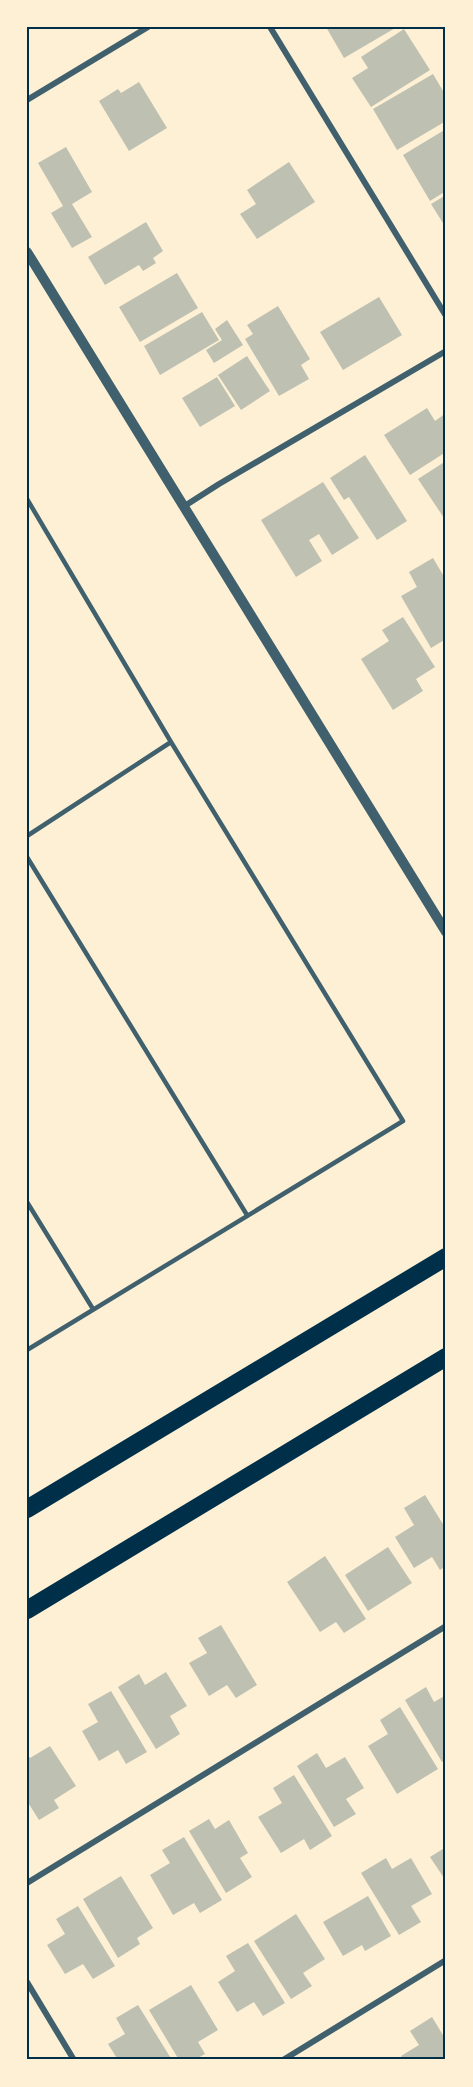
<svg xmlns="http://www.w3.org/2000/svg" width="473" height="2087" viewBox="0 0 473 2087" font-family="'Roboto Condensed',sans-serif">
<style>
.building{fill:#bec0b2}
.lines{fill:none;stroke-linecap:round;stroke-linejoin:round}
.service{stroke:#3f606c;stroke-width:4.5}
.minor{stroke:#3f606c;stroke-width:6}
.tertiary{stroke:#3f606c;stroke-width:10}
.motorway{stroke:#003049;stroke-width:18}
.neatline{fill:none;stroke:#003049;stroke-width:2}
</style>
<rect width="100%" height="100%" fill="#fdf0d5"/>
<!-- building -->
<path class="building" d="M 326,27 L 397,27 L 344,58 Z
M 404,29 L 430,70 L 371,107 L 352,78 L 368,68 L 361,57 Z
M 433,74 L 446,96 L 446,121 L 397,150 L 373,109 Z
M 139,82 L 167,128 L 129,151 L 99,101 L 118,89 L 121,93 Z
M 446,129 L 446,191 L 430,201 L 403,155 Z
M 66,147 L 92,192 L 72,204 L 92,237 L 72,248 L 51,213 L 63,206 L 38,163 Z
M 289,162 L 315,202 L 257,239 L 240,214 L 256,204 L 247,190 Z
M 446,195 L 446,228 L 431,204 Z
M 146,222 L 163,251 L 153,258 L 156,263 L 143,271 L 139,265 L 105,285 L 88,257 Z
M 177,273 L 198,308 L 140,342 L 119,307 Z
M 379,297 L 402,335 L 343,370 L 320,332 Z
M 278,306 L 310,359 L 301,365 L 309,379 L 279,396 L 245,339 L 253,334 L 247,325 Z
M 202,312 L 219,340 L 160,375 L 144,346 Z
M 227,320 L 243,345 L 214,363 L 206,350 L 222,340 L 215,329 Z
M 247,356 L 270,391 L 241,410 L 218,375 Z
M 217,377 L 235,406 L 200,427 L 182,398 Z
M 427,408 L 435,421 L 446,413 L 446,452 L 410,475 L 384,435 Z
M 365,455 L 407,521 L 377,540 L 349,497 L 344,500 L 330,478 Z
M 446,461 L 446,517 L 444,518 L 418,479 Z
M 323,482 L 359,538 L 332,555 L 319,534 L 309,540 L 322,561 L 296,577 L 261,520 Z
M 433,558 L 446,580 L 446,639 L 431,648 L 401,596 L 417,587 L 409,572 Z
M 403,617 L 435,667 L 416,679 L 423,691 L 393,710 L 361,659 L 389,641 L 382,630 Z
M 425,1495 L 446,1529 L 446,1566 L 440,1570 L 432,1557 L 414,1568 L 395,1537 L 414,1525 L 404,1508 Z
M 388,1547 L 412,1583 L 368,1611 L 345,1575 Z
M 325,1556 L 366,1619 L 344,1633 L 336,1622 L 320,1632 L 287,1582 Z
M 221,1625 L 257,1685 L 236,1698 L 227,1685 L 209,1696 L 189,1663 L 207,1653 L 198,1638 Z
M 166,1672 L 187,1706 L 170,1716 L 180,1734 L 156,1749 L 118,1687 L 139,1674 L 145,1685 Z
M 426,1687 L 434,1702 L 446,1695 L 446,1759 L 442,1762 L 405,1700 Z
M 111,1691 L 147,1752 L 126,1764 L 118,1750 L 99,1761 L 82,1731 L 98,1722 L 88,1704 Z
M 400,1707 L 438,1769 L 397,1794 L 368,1746 L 388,1734 L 380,1720 Z
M 50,1746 L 76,1786 L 54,1800 L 59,1808 L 39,1820 L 27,1801 L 27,1753 L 30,1758 Z
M 317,1753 L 326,1768 L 345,1757 L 364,1788 L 346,1799 L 356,1814 L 334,1827 L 297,1766 Z
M 294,1775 L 332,1836 L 310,1850 L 304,1839 L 281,1853 L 258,1817 L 282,1803 L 273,1788 Z
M 209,1819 L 215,1829 L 229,1820 L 248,1853 L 240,1858 L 252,1877 L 226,1893 L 189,1831 Z
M 184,1837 L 222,1900 L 200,1913 L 194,1903 L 173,1915 L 150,1875 L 170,1863 L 162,1850 Z
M 446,1847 L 446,1881 L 430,1857 Z
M 386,1858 L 392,1869 L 411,1858 L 432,1894 L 411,1906 L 421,1922 L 399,1935 L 361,1873 Z
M 121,1876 L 153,1928 L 137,1938 L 140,1944 L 118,1958 L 83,1899 Z
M 368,1896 L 391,1936 L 365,1951 L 362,1945 L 343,1956 L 323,1922 Z
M 78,1906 L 115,1966 L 93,1979 L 83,1964 L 65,1974 L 47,1945 L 65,1934 L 56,1919 Z
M 296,1914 L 325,1959 L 303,1973 L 312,1986 L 291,1999 L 254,1941 Z
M 248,1943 L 285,2003 L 263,2016 L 254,2002 L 237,2012 L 218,1982 L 235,1971 L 226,1956 Z
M 191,1985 L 218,2030 L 198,2042 L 205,2054 L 194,2060 L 179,2060 L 149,2010 Z
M 138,2005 L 172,2060 L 118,2060 L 108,2044 L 125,2034 L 116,2018 Z
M 432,2017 L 446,2040 L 446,2060 L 403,2060 L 401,2056 L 419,2045 L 410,2031 Z"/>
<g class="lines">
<!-- service -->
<path class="service" d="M 27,499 L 171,742 L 403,1121 L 27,1350
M 27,836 L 171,742
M 27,857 L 247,1215
M 27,1202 L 93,1309"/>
<!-- minor -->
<path class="minor" d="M 270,27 L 446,316
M 27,100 L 148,27
M 183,507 L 219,484 L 446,351
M 27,1883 L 446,1626
M 27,1982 L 74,2060
M 283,2060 L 446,1960"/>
<!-- tertiary -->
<path class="tertiary" d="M 27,252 L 446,932"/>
<!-- motorway -->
<path class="motorway" d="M 27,1509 L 446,1257
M 27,1610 L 446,1357"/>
</g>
<!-- border -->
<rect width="473" height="2087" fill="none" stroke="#fdf0d5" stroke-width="57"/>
<rect x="28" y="28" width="416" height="2030" class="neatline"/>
</svg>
